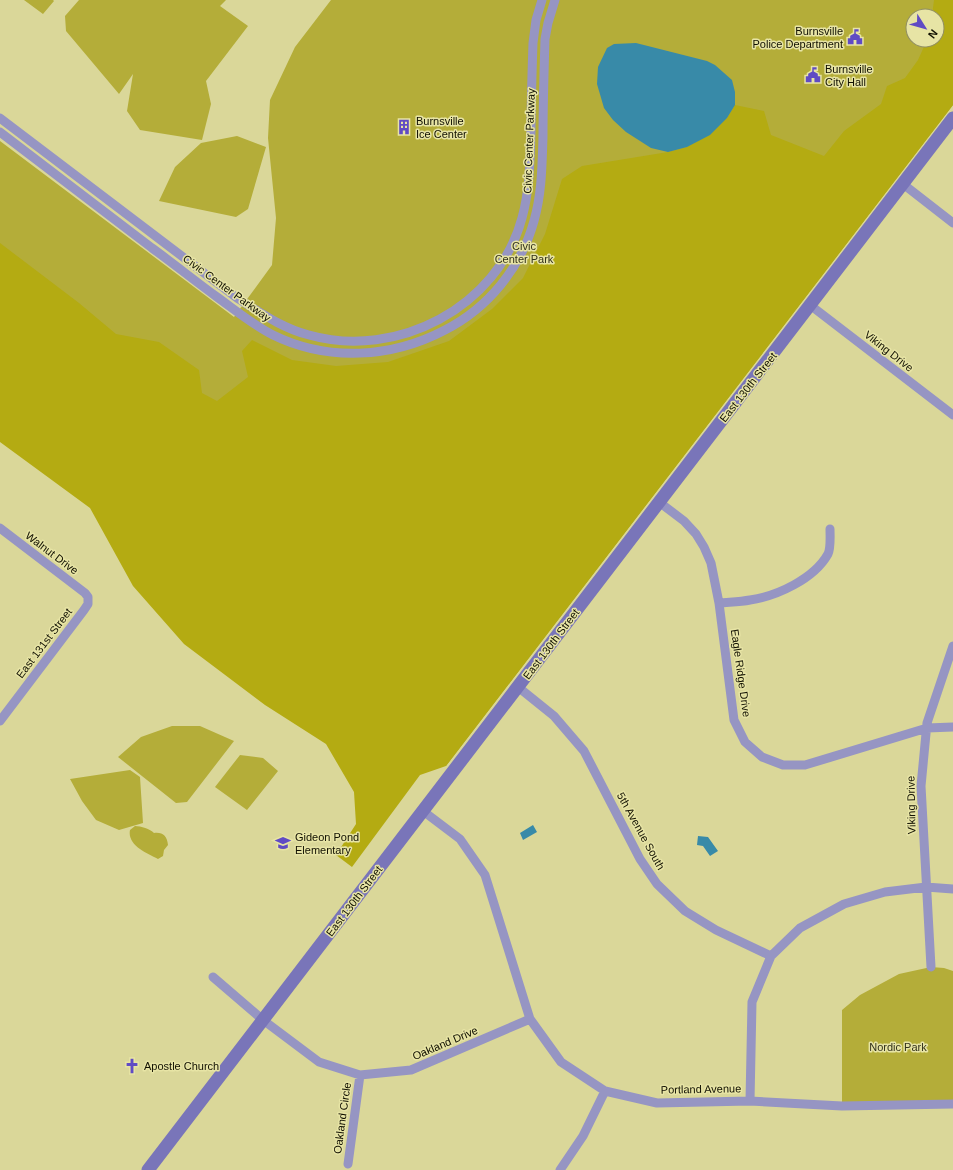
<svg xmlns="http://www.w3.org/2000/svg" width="953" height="1170" viewBox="0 0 953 1170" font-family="Arial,sans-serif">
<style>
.green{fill:#b4ad39;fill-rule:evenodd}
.forest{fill:#b4ab12}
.water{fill:#388aa8}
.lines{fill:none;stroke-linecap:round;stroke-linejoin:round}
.street{stroke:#9695c3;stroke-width:9}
.secondary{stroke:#7975b9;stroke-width:13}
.labels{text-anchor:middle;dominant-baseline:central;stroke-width:3;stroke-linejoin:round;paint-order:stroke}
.poi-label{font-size:11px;fill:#111000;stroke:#e7e4a5;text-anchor:start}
.street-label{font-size:11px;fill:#111000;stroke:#e7e4a5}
.park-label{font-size:11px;fill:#32311b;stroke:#e7e4a5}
</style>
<rect width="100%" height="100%" fill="#dad799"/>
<!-- green -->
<path class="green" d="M 24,0 L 53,0 L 54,1 L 43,14 Z
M 79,0 L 226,0 L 220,6 L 248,26 L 206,81 L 211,104 L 202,140 L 140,130 L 127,111 L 133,74 L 119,94 L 66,31 L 65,16 Z
M 331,0 L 953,0 L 953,105 L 446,766 L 0,419 L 0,141 L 234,317 L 272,265 L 276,218 L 268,138 L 270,100 L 295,47 ZM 913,16 L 937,16 L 937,40 L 913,40 Z
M 237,136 L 266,147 L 248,209 L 236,217 L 159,201 L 175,167 L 201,143 Z
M 172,726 L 200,726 L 234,741 L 187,802 L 176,803 L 118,757 L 141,737 Z
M 240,755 L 263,758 L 278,771 L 247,810 L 215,787 Z
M 130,770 L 140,777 L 143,823 L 119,830 L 96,820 L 82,801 L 70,779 Z
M 135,826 C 141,826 150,829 154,833 C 163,832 167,836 168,845 L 164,850 L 163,856 L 158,859 C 146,853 127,845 130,830 Z
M 931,967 L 944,968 L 953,971 L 953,1104 L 842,1106 L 842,1010 L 860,995 L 899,974 Z"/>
<!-- forest -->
<path class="forest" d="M 934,0 L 953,0 L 953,105 L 446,766 L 420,775 L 352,867 L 336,855 L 356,824 L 354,792 L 326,744 L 265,705 L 184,644 L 133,586 L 90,508 L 0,442 L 0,243 L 79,303 L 116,334 L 159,342 L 199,370 L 202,393 L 217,401 L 248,377 L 242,351 L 252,340 L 292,360 L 336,366 L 388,362 L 449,341 L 492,309 L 523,278 L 545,234 L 562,179 L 582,166 L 668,152 L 687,147 L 727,118 L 735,105 L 764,111 L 771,135 L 824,156 L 844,131 L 881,104 L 887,86 L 905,78 L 918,60 L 927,40 L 937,40 L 937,16 L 932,16 Z"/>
<!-- water -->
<path class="water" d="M 636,43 L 707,61 L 715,65 L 732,80 L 735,92 L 735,105 L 727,118 L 710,135 L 687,147 L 668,152 L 651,148 L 626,132 L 613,120 L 604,108 L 597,84 L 598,67 L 607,48 L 614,44 Z
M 533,825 L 537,832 L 523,840 L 520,833 Z
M 698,836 L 708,837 L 718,851 L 710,856 L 703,846 L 697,845 Z"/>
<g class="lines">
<!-- street -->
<path class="street" d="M 0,118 L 237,298 C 261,313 282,328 309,335 C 397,360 498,307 522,218 C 530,189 530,160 531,131 C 531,102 532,73 533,43 L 536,20 L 542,0
M 0,132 C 51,171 102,210 152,248 C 174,264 195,281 217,297 C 235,310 253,325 273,335 C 328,362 392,358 445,330 C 488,308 521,268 534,221 C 542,193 542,165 543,137 C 543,104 544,72 545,39 L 548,23 L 555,0
M 903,184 L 953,223
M 810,305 L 953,415
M 659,502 L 684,521 L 696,534 L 704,547 L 711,563 L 719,603 L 734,720 L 745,742 L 762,757 L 783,765 L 805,765 L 927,728 L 953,727
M 0,528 L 85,593 L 88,597 L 88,604 L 84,610 L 0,721
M 719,603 C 729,602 740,602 750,600 C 777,596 814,579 828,554 C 831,548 830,536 830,529
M 518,687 L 554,716 L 584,751 L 640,859 L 657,884 L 685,911 L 716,930 L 771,956
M 423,811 L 460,839 L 485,875 L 530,1019 L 561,1062 L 605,1091 L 657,1103 L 750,1101 L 842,1106 L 953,1104
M 931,967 L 921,786 L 927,723 L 953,646
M 213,977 L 263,1020 L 319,1062 L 360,1075 L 411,1070 L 530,1019
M 750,1101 L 752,1002 L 771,956 L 800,928 L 844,904 L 885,892 L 926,887 L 953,889
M 348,1164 L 360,1075
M 560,1170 L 583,1136 L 605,1091"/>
<!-- secondary -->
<path class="secondary" d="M 148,1170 L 953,118"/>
</g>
<!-- icons -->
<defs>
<g id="civic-bare" transform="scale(1.2)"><path d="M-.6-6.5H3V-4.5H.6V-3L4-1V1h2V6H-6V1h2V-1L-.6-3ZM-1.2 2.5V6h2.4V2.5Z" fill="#604bc4" stroke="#e7e4a5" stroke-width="2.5" paint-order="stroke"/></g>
<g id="building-bare" transform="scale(1.2)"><path d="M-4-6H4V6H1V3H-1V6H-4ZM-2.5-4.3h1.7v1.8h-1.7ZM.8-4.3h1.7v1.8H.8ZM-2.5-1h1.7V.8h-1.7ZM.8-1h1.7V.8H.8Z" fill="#604bc4" stroke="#e7e4a5" stroke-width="2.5" paint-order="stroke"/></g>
<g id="school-bare" transform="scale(1.2)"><path d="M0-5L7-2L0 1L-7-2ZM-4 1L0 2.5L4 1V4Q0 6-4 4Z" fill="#604bc4" stroke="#e7e4a5" stroke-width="2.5" paint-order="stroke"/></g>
<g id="church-bare" transform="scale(1.2)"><path d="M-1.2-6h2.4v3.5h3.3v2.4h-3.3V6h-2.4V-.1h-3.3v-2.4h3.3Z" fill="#604bc4" stroke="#e7e4a5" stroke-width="2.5" paint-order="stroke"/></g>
</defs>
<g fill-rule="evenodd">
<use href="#civic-bare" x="855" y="37"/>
<use href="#civic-bare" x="813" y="75"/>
<use href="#building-bare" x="404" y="127"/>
<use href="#school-bare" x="283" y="843"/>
<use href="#church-bare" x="132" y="1066"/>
</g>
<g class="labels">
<!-- poi labels -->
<g class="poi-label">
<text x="843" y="31" text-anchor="end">Burnsville<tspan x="843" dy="13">Police Department</tspan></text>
<text x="825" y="69">Burnsville<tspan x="825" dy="13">City Hall</tspan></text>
<text x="416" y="121">Burnsville<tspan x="416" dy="13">Ice Center</tspan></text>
<text x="295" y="837">Gideon Pond<tspan x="295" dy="13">Elementary</tspan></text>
<text x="144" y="1066">Apostle Church</text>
</g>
<!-- street labels -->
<g class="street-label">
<text transform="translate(529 141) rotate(-88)">Civic Center Parkway</text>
<text transform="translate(227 288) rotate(36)">Civic Center Parkway</text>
<text transform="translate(889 351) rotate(38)">Viking Drive</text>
<text transform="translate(748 387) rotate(-52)">East 130th Street</text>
<text transform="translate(52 553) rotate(37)">Walnut Drive</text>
<text transform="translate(44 643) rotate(-53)">East 131st Street</text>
<text transform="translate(551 644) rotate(-53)">East 130th Street</text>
<text transform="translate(741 673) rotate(82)">Eagle Ridge Drive</text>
<text transform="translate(911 805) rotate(-91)">Viking Drive</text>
<text transform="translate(641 831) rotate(61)">5th Avenue South</text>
<text transform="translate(354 901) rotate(-53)">East 130th Street</text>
<text transform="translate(445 1043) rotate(-23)">Oakland Drive</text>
<text transform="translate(701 1089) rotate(-1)">Portland Avenue</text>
<text transform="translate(342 1118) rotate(-82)">Oakland Circle</text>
</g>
<!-- park labels -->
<g class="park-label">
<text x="524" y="246">Civic<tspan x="524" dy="13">Center Park</tspan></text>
<text x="898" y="1047">Nordic Park</text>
</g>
</g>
<!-- north arrow -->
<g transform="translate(925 28) rotate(127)"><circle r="19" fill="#e7e4a5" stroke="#918f63"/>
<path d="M0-3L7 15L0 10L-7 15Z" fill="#604bc4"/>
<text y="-6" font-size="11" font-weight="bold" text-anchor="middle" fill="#111000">N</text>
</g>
</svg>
